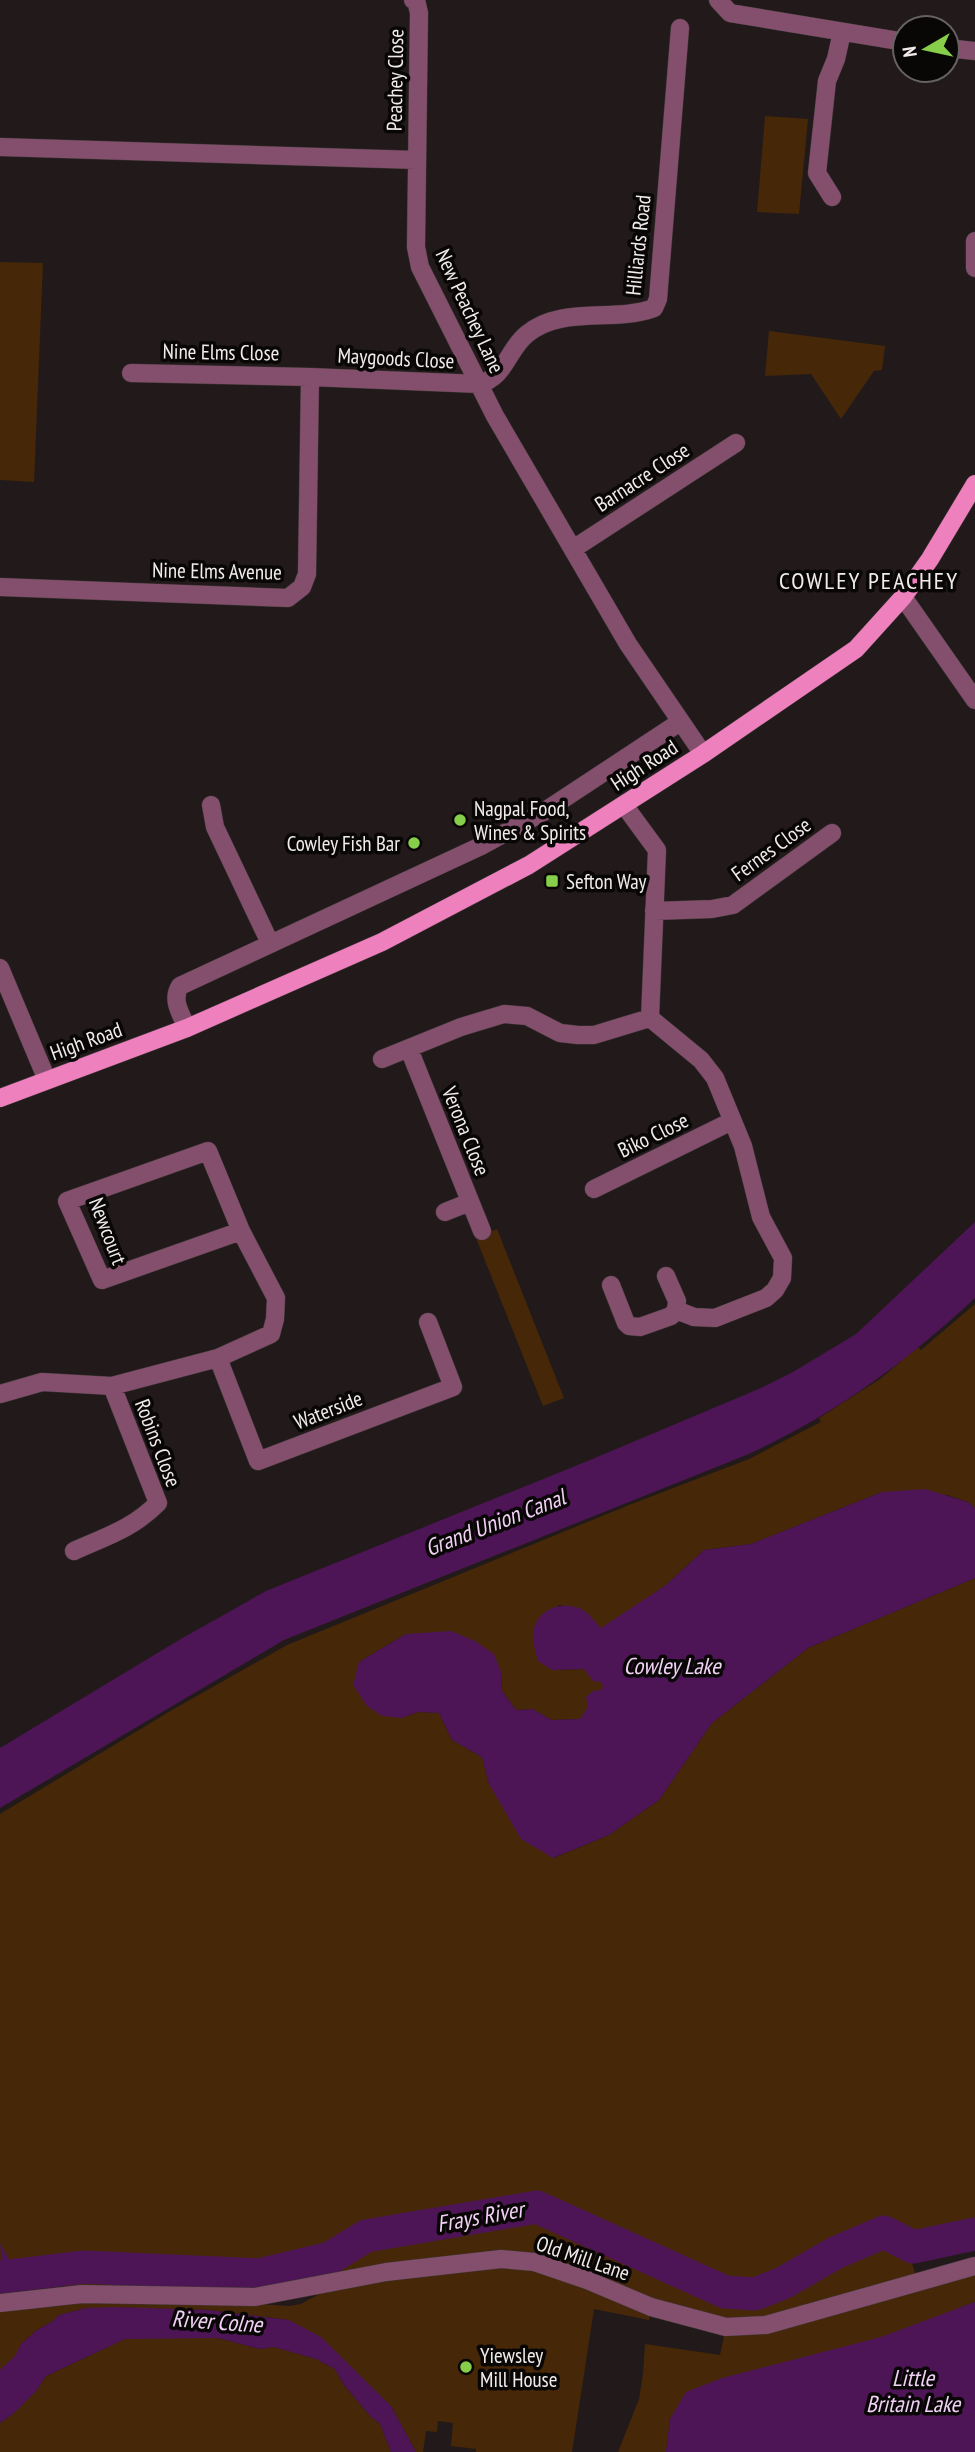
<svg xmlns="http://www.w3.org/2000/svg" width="975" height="2452" viewBox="0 0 975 2452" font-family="'PT Sans Narrow',sans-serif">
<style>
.green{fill:#462708}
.water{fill:#4d1555}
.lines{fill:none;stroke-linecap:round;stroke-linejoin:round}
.river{stroke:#4d1555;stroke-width:33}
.minor-casing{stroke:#3f3737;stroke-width:19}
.major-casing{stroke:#3f3737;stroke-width:19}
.minor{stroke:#844f6c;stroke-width:18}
.major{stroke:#ee80bd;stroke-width:18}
.poi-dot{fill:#87cf4a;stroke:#090606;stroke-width:2.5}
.labels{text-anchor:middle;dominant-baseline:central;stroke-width:7;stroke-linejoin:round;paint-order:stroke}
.street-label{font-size:21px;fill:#f1ebeb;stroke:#090606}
.poi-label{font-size:21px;fill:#f1ebeb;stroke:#090606;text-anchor:start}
.water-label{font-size:23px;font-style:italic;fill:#f1d1f5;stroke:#090606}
.quarter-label{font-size:24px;letter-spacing:2px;fill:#f1ebeb;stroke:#090606}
</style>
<rect width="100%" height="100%" fill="#221a1a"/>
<!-- green -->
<path class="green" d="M 765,116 L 808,119 L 799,214 L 757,212 Z
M 0,262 L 43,263 L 34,482 L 0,480 Z
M 769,331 L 885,346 L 882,370 L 874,371 L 841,419 L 811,374 L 765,376 Z
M 497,1229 L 564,1398 L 543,1406 L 476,1238 Z
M 975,1304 L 975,1508 L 968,1502 L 947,1495 L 882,1492 L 751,1544 L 704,1550 L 666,1585 L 601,1629 C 587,1613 578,1608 558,1605 L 552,1670 L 584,1669 L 593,1680 L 601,1682 L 604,1687 L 581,1719 L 552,1720 L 532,1709 L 516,1710 L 502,1691 L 501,1672 L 406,1634 L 359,1662 L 401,1718 L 418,1712 L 439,1713 L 452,1740 L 482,1757 L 489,1784 L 554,1858 L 609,1835 L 659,1800 L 712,1723 L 808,1648 L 975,1578 L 975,2233 L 914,2246 L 884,2230 L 781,2276 L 755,2284 L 726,2285 L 605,2226 L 536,2197 L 357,2230 L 328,2251 L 290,2261 L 254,2265 L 165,2260 L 85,2261 L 0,2270 L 0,1814 L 172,1710 L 287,1645 L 629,1505 L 749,1459 L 821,1422 L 819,1418 L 880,1379 L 918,1347 L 921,1350 Z
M 530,2217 L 721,2297 L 753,2307 L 881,2242 L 909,2254 L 917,2279 L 812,2302 L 765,2320 L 725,2323 L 500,2253 L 456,2255 L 257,2288 L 64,2286 L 0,2293 L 0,2283 L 97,2272 L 214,2276 L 259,2280 L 326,2267 L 370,2242 Z
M 497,2266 L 531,2267 L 651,2309 L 649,2320 L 594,2309 L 572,2452 L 476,2452 L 476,2449 L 451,2446 L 453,2423 L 438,2421 L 437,2432 L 426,2431 L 423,2452 L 416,2452 L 391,2406 L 289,2320 L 209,2310 L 86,2308 L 59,2315 L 53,2321 L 37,2330 L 21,2344 L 16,2356 L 0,2370 L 0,2308 L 87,2300 L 208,2301 L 289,2306 L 301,2304 L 323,2292 L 375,2280 Z
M 975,2269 L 975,2302 L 670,2419 L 666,2452 L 618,2452 L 639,2399 L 643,2374 L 645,2344 L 720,2355 L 726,2327 Z
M 155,2337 L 218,2338 L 260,2349 L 274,2347 L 316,2359 L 335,2369 L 344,2385 L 371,2417 L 380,2424 L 391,2452 L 0,2452 L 0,2423 L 13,2414 L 36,2391 L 46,2376 L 125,2339 Z"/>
<!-- water -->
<path class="water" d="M 975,1222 L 975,1298 C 904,1364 833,1416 744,1456 L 284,1640 L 0,1808 L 0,1748 L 179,1640 L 266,1591 L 590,1460 L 761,1388 L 793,1372 L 856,1334 Z
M 925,1489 L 968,1502 L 975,1508 L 975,1578 L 808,1648 L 712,1723 L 659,1800 L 609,1835 L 553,1858 L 521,1839 L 489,1784 L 482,1757 L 452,1740 L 439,1713 L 418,1712 L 401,1718 L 382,1716 L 367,1706 L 353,1685 L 359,1662 L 406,1634 L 451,1631 L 475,1641 L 494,1654 L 501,1672 L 502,1691 L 516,1710 L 532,1709 L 552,1720 L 580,1719 L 588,1707 L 586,1697 L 593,1691 L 601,1690 L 603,1687 L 601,1682 L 593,1681 L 584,1669 L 552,1670 L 538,1661 C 536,1652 532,1642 533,1633 C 536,1610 560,1600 581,1609 C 589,1613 595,1622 601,1628 L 666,1585 L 704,1550 L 751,1544 L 882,1492 Z
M 0,2243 L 18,2276 L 3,2276 Z
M 975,2302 L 975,2452 L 666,2452 L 670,2419 L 686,2392 L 722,2378 L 881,2337 Z
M 116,2307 L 209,2310 L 289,2320 L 321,2337 L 391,2406 L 416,2452 L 391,2452 L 380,2424 L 371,2417 L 344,2385 L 335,2369 L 316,2359 L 274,2347 L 260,2349 L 218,2338 L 125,2339 L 46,2376 L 36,2391 L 13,2414 L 0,2423 L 0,2370 L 15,2356 L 21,2344 L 37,2330 L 53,2321 L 59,2315 L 86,2308 Z"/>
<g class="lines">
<!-- river -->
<path class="river" d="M 0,2277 L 84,2267 L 259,2275 L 330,2258 L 366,2236 L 537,2207 L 725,2292 L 755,2294 L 783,2283 L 835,2253 L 884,2232 L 913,2247 L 975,2234"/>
<!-- minor casing -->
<g class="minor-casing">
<path id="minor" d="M 413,0 L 416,0 L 419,13 L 416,247 L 420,267 L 495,416 L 628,644 L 703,754
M 718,0 L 730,13 L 905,42
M 947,48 L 975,51
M 0,147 L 417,160
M 832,197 L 817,173 L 827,81 L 836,59 L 842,32
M 975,241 L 975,268
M 131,373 L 310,377 L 479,384 C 506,377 507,350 527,334 C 562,305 614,323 654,308 L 658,299 L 680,28
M 573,549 L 736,443
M 0,587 L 288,598 L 302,587 L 307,574 L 310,377
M 903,597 L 975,700
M 211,805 L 215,827 L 270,943
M 624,805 L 657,850 L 650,1018
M 654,911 L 712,909 L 733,905 L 832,833
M 0,968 L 47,1080
M 650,1018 L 701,1060 L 715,1078 L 743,1146 L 761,1217 L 783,1258 L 782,1278 L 775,1290 L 766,1298 L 715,1318 L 694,1317 L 676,1310
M 187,1028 C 181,1014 171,1000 180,986 L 481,846 L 545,811 L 680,722
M 409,1049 L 482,1231
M 382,1059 L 461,1027 L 504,1014 L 527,1016 L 560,1033 L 578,1035 L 594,1035 L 650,1018
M 594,1189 L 732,1121
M 445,1212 L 470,1202
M 611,1285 L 626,1323 L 629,1326 L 640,1327 L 671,1316 L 676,1310 L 677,1301 L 666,1276
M 218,1358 L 258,1461 L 453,1387 L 428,1322
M 0,1394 L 42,1382 L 112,1386 L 218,1358 L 271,1334 L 275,1319 L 276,1298 L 241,1231 L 208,1151 L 67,1201 L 102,1280 L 241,1231
M 74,1551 C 107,1536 132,1529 158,1503 L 112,1386
M 0,2303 L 82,2294 L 255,2297 L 386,2272 L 501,2259 L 534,2262 L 587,2280 L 651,2307 L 726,2327 L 766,2325 L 975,2266"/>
</g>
<!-- major casing -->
<g class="major-casing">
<path id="major" d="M 0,1098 L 187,1028 L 307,975 L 382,942 L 529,865 L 703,754 L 856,649 L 903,597 L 930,559 L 975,484"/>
</g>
<!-- minor -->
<use href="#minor" class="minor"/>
<!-- major -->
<use href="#major" class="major"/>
</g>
<!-- markers -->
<g class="poi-dot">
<circle cx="460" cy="820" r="7"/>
<circle cx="414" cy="843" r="7"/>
<rect x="545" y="874" width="14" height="14" rx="3.5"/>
<circle cx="466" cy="2367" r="7"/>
</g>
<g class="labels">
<!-- street labels -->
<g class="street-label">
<text transform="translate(395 80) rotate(-89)">Peachey Close</text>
<text transform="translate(638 245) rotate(-84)">Hilliards Road</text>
<text transform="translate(470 311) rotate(65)">New Peachey Lane</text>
<text transform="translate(221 352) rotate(1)">Nine Elms Close</text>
<text transform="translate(396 358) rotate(3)">Maygoods Close</text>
<text transform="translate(642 477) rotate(-33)">Barnacre Close</text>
<text transform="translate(217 571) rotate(1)">Nine Elms Avenue</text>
<text transform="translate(644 765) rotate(-33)">High Road</text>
<text transform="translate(771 849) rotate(-36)">Fernes Close</text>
<text transform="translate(86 1041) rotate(-20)">High Road</text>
<text transform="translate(466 1131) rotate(68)">Verona Close</text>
<text transform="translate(653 1135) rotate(-26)">Biko Close</text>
<text transform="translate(108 1231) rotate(69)">Newcourt</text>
<text transform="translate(328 1410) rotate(-21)">Waterside</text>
<text transform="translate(158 1443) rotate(69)">Robins Close</text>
<text transform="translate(583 2258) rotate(19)">Old Mill Lane</text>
</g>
<!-- poi labels -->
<g class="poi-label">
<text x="474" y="808">Nagpal Food,<tspan x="474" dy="24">Wines &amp; Spirits</tspan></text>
<text x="400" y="843" text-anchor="end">Cowley Fish Bar</text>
<text x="566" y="881">Sefton Way</text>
<text x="480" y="2355">Yiewsley<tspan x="480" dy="24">Mill House</tspan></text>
</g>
<!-- water labels -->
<g class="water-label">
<text transform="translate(495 1522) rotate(-21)">Grand Union Canal</text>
<text x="672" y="1665">Cowley Lake</text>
<text transform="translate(480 2216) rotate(-10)">Frays River</text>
<text transform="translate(217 2321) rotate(4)">River Colne</text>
<text x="913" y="2377">Little<tspan x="913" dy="26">Britain Lake</tspan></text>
</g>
<!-- quarter labels -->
<g class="quarter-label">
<text x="869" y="580">COWLEY PEACHEY</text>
</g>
</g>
<!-- north arrow -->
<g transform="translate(926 49) rotate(261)"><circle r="33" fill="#090606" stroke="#666262" stroke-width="2"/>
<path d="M0-5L12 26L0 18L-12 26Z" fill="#87cf4a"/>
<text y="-10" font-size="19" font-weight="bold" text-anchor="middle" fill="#f1ebeb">N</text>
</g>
</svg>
